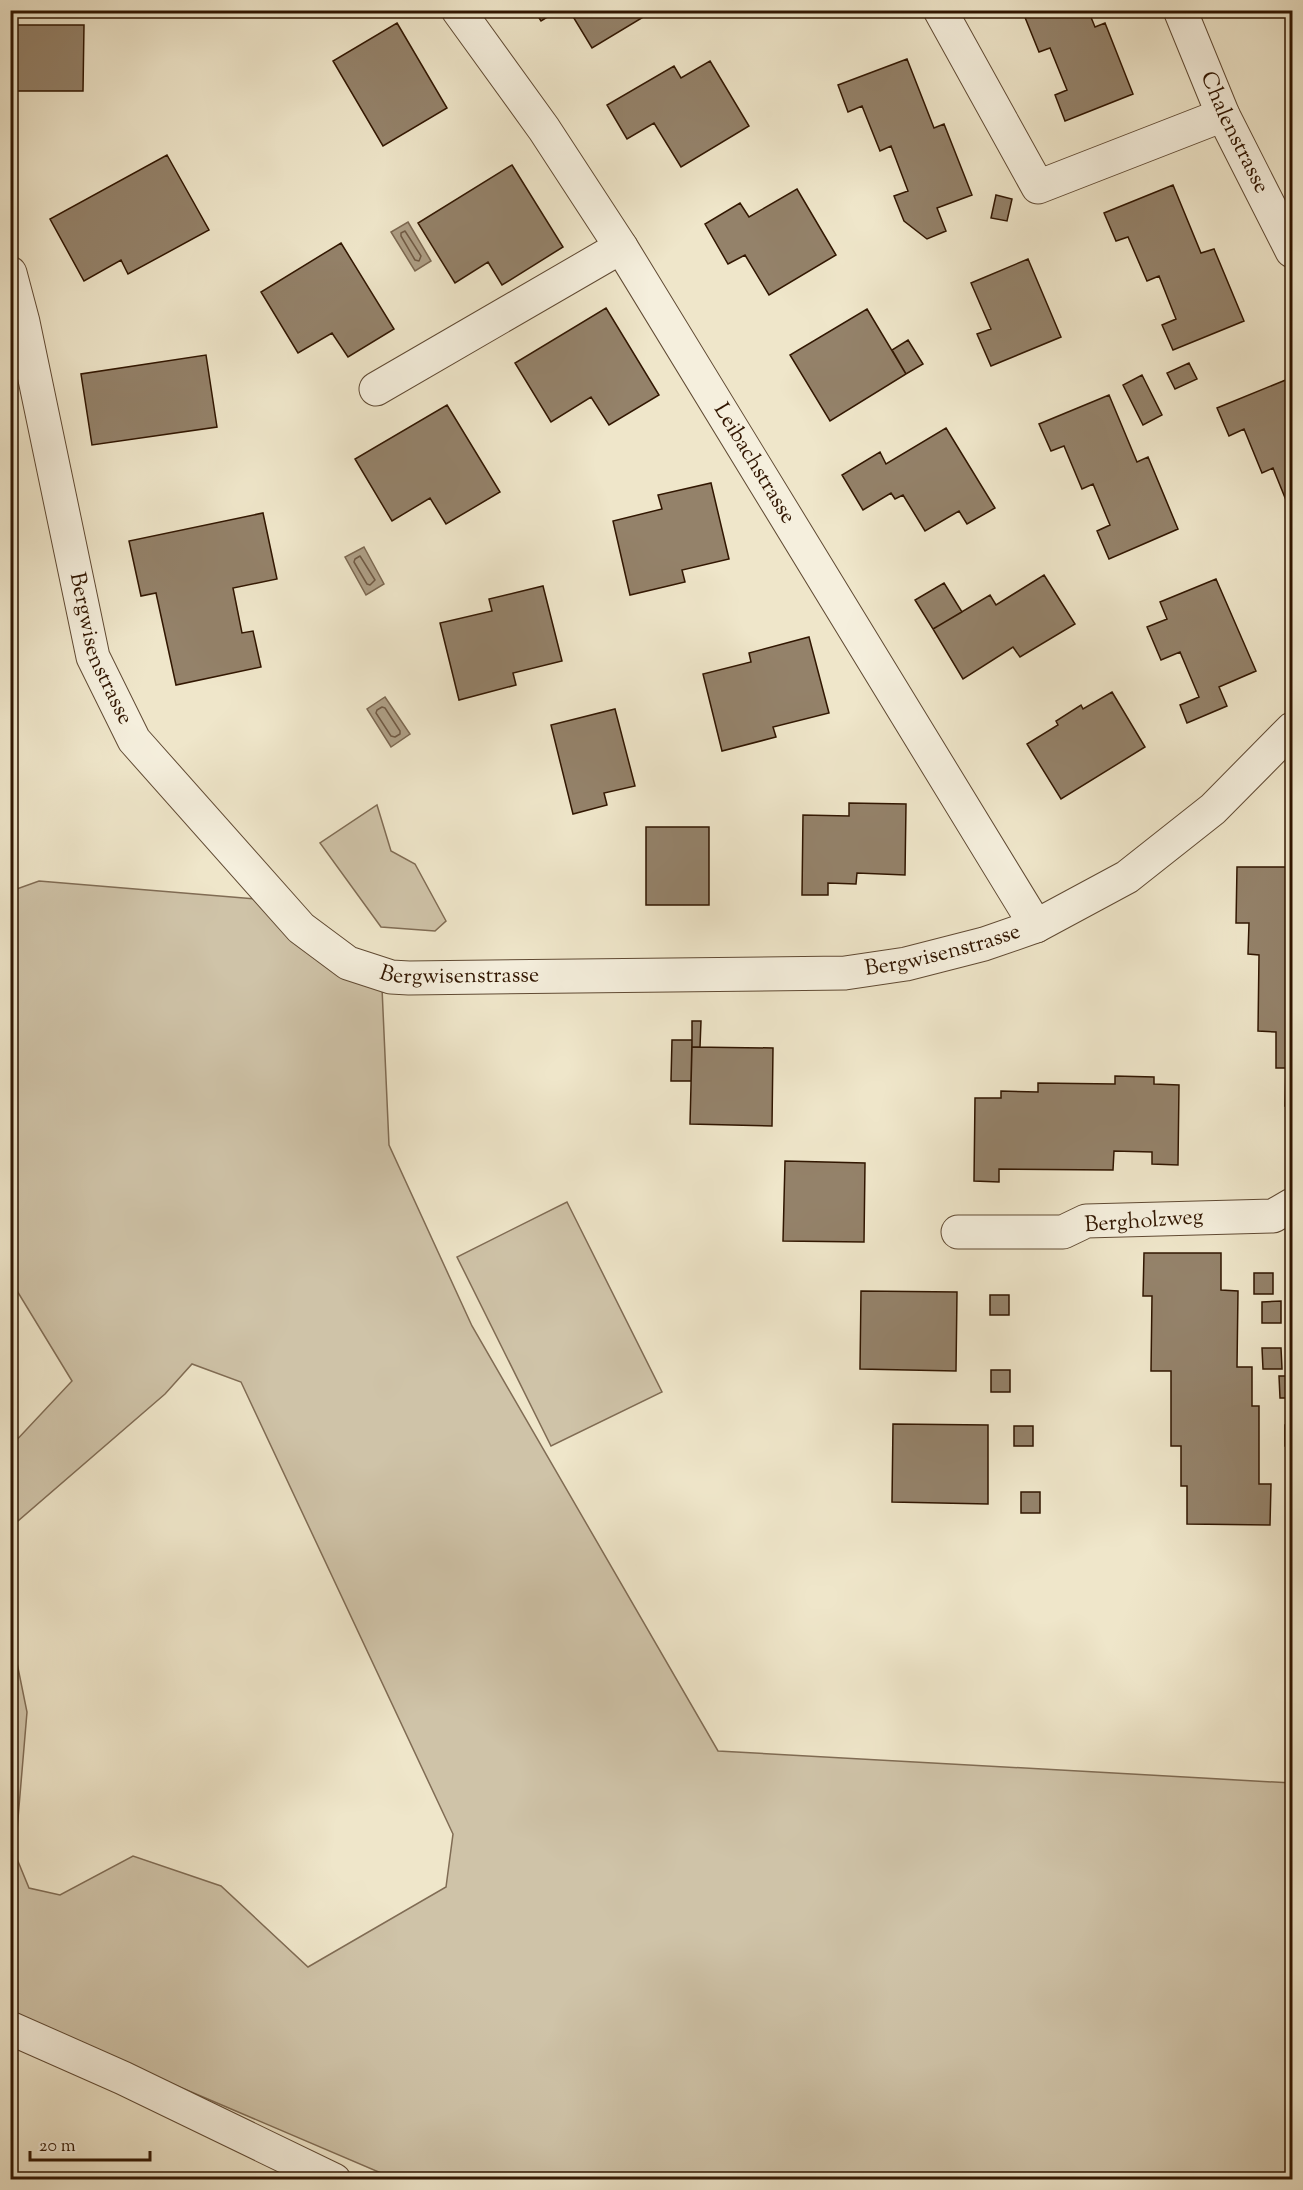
<svg xmlns="http://www.w3.org/2000/svg" width="1303" height="2190" viewBox="0 0 1303 2190" font-family="'Sorts Mill Goudy',serif">
<style>
.green{fill:#cfc3a8;stroke:#806c54;stroke-width:1.5}
.water{fill:#ae9f86;stroke:#7c6851;stroke-width:1.5}
.lines{fill:none;stroke-linecap:round;stroke-linejoin:round}
.shore{stroke:#705a44;stroke-width:1.5}
.building{fill:#94826a;stroke:#311601;stroke-width:1.5}
.minor-casing{stroke:#604a33;stroke-width:35}
.minor{stroke:#f5efdd;stroke-width:33}
.labels{text-anchor:middle;dominant-baseline:central;stroke-width:4.5;stroke-linejoin:round;paint-order:stroke}
.street-label{font-size:22px;fill:#311601;stroke:#f5efdd}
</style>
<rect width="100%" height="100%" fill="#efe6ca"/>
<filter id="stains"><feTurbulence type="fractalNoise" baseFrequency=".00333" numOctaves="4"/><feColorMatrix values="0 0 0 0 .2 0 0 0 0 .09 0 0 0 0 .02 0 0 0 .5 -.17"/></filter>
<radialGradient id="worn" r=".72"><stop offset=".6" stop-color="#630" stop-opacity="0"/><stop offset="1" stop-color="#630" stop-opacity=".3"/></radialGradient>
<!-- green -->
<path class="green" d="M 377,805 L 391,851 L 415,864 L 446,921 L 435,931 L 381,927 L 320,843 Z
M 39,881 L 256,899 L 382,988 L 389,1145 L 472,1326 L 718,1751 L 1292,1783 L 1292,2179 L 395,2179 L 11,2015 L 11,1647 L 14,1648 L 27,1712 L 15,1854 L 29,1888 L 60,1895 L 133,1856 L 221,1886 L 308,1967 L 446,1887 L 453,1834 L 241,1382 L 192,1364 L 165,1394 L 11,1527 L 11,1446 L 72,1381 L 11,1281 L 11,891 Z
M 567,1202 L 662,1392 L 551,1446 L 457,1257 Z"/>
<!-- water -->
<path class="water" d="M 408,222 L 431,261 L 415,271 L 391,232 Z
M 364,547 L 384,584 L 366,595 L 345,557 Z
M 385,697 L 410,734 L 391,747 L 367,709 Z"/>
<g class="lines">
<!-- shore -->
<path class="shore" d="M 405,231 L 421,256 L 419,261 L 415,260 L 401,236 L 401,233 Z
M 360,556 L 375,580 L 370,585 L 367,584 L 354,562 L 355,559 Z
M 382,707 L 385,708 L 400,731 L 400,734 L 395,737 L 391,736 L 376,713 L 377,710 Z"/>
</g>
<!-- building -->
<path class="building" d="M 534,10 L 559,10 L 541,21 Z
M 569,10 L 655,10 L 592,48 Z
M 1022,10 L 1088,10 L 1095,27 L 1105,23 L 1133,94 L 1065,121 L 1055,95 L 1067,90 L 1050,48 L 1039,52 Z
M 397,23 L 447,108 L 383,146 L 333,61 Z
M 17,25 L 84,25 L 83,91 L 16,91 Z
M 907,59 L 934,128 L 944,124 L 972,195 L 937,208 L 946,231 L 927,239 L 904,221 L 894,196 L 908,191 L 891,146 L 880,151 L 862,106 L 848,112 L 838,85 Z
M 710,61 L 749,126 L 681,167 L 654,123 L 627,139 L 607,105 L 674,66 L 681,78 Z
M 167,155 L 209,230 L 128,274 L 121,260 L 84,281 L 50,219 Z
M 512,165 L 563,247 L 502,285 L 488,262 L 455,283 L 418,223 Z
M 1173,185 L 1201,253 L 1214,249 L 1244,321 L 1173,350 L 1162,325 L 1176,319 L 1159,276 L 1147,281 L 1128,237 L 1116,241 L 1104,213 Z
M 797,189 L 836,255 L 769,295 L 745,255 L 728,264 L 705,224 L 740,203 L 749,217 Z
M 996,195 L 1012,199 L 1007,221 L 991,218 Z
M 341,243 L 394,329 L 348,357 L 332,333 L 298,353 L 261,292 Z
M 1028,259 L 1061,337 L 991,366 L 977,334 L 991,329 L 971,283 Z
M 606,308 L 659,395 L 609,425 L 591,397 L 551,422 L 515,363 Z
M 867,309 L 906,374 L 830,421 L 790,355 Z
M 908,340 L 923,364 L 906,374 L 892,350 Z
M 206,355 L 217,427 L 92,445 L 81,374 Z
M 1189,363 L 1197,379 L 1175,389 L 1167,373 Z
M 1142,375 L 1162,415 L 1143,425 L 1123,385 Z
M 1288,379 L 1292,390 L 1292,515 L 1273,468 L 1262,473 L 1244,429 L 1229,436 L 1217,408 Z
M 1109,395 L 1137,462 L 1148,457 L 1178,529 L 1109,559 L 1097,531 L 1110,525 L 1093,484 L 1082,489 L 1064,446 L 1051,451 L 1039,424 Z
M 447,405 L 500,492 L 446,524 L 430,498 L 392,521 L 355,459 Z
M 946,428 L 995,508 L 967,524 L 959,511 L 925,531 L 903,495 L 895,499 L 891,493 L 863,510 L 842,475 L 880,452 L 886,464 Z
M 711,483 L 729,559 L 682,570 L 685,582 L 630,595 L 613,521 L 662,509 L 658,495 Z
M 263,513 L 277,579 L 233,588 L 242,633 L 253,631 L 261,667 L 176,685 L 156,593 L 141,596 L 129,541 Z
M 1044,575 L 1075,624 L 1020,657 L 1013,647 L 963,679 L 933,629 L 990,595 L 996,605 Z
M 1216,579 L 1256,671 L 1219,687 L 1227,706 L 1187,723 L 1180,705 L 1199,697 L 1180,652 L 1161,660 L 1147,627 L 1167,619 L 1160,602 Z
M 944,583 L 962,612 L 933,629 L 915,600 Z
M 543,586 L 562,661 L 513,673 L 516,685 L 459,700 L 440,623 L 492,611 L 489,599 Z
M 809,637 L 829,713 L 773,727 L 776,737 L 722,751 L 703,674 L 751,662 L 749,653 Z
M 1112,692 L 1145,747 L 1061,799 L 1027,744 L 1058,725 L 1056,721 L 1081,705 L 1083,709 Z
M 615,709 L 635,786 L 604,793 L 607,805 L 573,814 L 551,725 Z
M 849,803 L 906,804 L 905,875 L 857,873 L 856,884 L 828,883 L 828,895 L 802,895 L 803,815 L 849,816 Z
M 646,827 L 709,827 L 709,905 L 646,905 Z
M 1237,867 L 1290,867 L 1290,900 L 1292,903 L 1292,1107 L 1285,1106 L 1286,1068 L 1276,1068 L 1276,1032 L 1258,1031 L 1259,955 L 1248,954 L 1249,923 L 1236,923 Z
M 692,1021 L 701,1021 L 700,1047 L 692,1047 Z
M 672,1040 L 692,1040 L 691,1081 L 671,1081 Z
M 692,1047 L 773,1048 L 772,1126 L 690,1124 Z
M 1115,1076 L 1154,1077 L 1154,1084 L 1179,1085 L 1178,1165 L 1152,1164 L 1152,1152 L 1114,1151 L 1113,1170 L 999,1169 L 999,1182 L 974,1181 L 975,1098 L 1001,1098 L 1001,1091 L 1038,1092 L 1038,1083 L 1115,1084 Z
M 785,1161 L 865,1163 L 864,1242 L 783,1241 Z
M 1144,1253 L 1221,1253 L 1221,1290 L 1238,1291 L 1237,1367 L 1252,1367 L 1252,1406 L 1259,1406 L 1259,1484 L 1271,1484 L 1270,1525 L 1187,1524 L 1187,1486 L 1181,1486 L 1181,1446 L 1171,1446 L 1171,1371 L 1151,1371 L 1152,1296 L 1143,1296 Z
M 1254,1273 L 1273,1273 L 1273,1294 L 1254,1294 Z
M 861,1291 L 957,1292 L 956,1371 L 860,1369 Z
M 990,1295 L 1009,1295 L 1009,1315 L 990,1315 Z
M 1281,1301 L 1281,1323 L 1262,1323 L 1262,1302 Z
M 1262,1348 L 1281,1348 L 1282,1369 L 1263,1369 Z
M 991,1370 L 1010,1370 L 1010,1392 L 991,1392 Z
M 1279,1376 L 1292,1376 L 1292,1398 L 1280,1398 Z
M 893,1424 L 988,1425 L 988,1504 L 892,1502 Z
M 1285,1425 L 1292,1425 L 1292,1446 L 1285,1446 Z
M 1014,1426 L 1033,1426 L 1033,1446 L 1014,1446 Z
M 1021,1492 L 1040,1492 L 1040,1513 L 1021,1513 Z"/>
<g class="lines">
<!-- minor casing -->
<g class="minor-casing">
<g id="minor">
<path id="s1" d="M 458,10 L 544,129 L 621,247 L 1036,926"/>
<path d="M 940,10 L 1038,187 L 1223,115"/>
<path id="s2" d="M 1180,10 L 1223,115 L 1292,251"/>
<path id="s3" d="M 10,273 L 23,322 L 93,657 L 134,740 L 301,928 L 348,963 L 391,977 L 409,978 L 845,973 L 906,964 L 984,944 L 1036,926 L 1127,877 L 1213,809 L 1292,729"/>
<path d="M 376,389 L 621,247"/>
<path d="M 958,1232 L 1063,1232 L 1086,1221 L 1273,1216 L 1292,1205"/>
<path d="M 10,2028 L 123,2078 L 334,2180"/>
</g>
</g>
<!-- minor -->
<use href="#minor" class="minor"/>
</g>
<g class="labels">
<!-- street labels -->
<g class="street-label">
<text stroke="none"><textPath href="#s2" startOffset="134">Chalenstrasse</textPath></text>
<text stroke="none"><textPath href="#s1" startOffset="542">Leibachstrasse</textPath></text>
<text stroke="none"><textPath href="#s3" startOffset="387">Bergwisenstrasse</textPath></text>
<text stroke="none"><textPath href="#s3" startOffset="1395">Bergwisenstrasse</textPath></text>
<text stroke="none"><textPath href="#s3" startOffset="909">Bergwisenstrasse</textPath></text>
<text transform="translate(1144 1222) rotate(-4)">Bergholzweg</text>
</g>
</g>
<!-- margin -->
<rect width="1303" height="2190" fill="none" stroke="#efe6ca" stroke-width="36"/>
<rect x="12" y="12" width="1279" height="2166" fill="none" stroke="#311601" stroke-width="3"/>
<rect x="18" y="18" width="1267" height="2154" fill="none" stroke="#311601" stroke-width="1.5"/>
<!-- scale -->
<path d="M30 2151v9h120v-9" fill="none" stroke="#311601" stroke-width="3"/>
<text x="39" y="2151" font-size="18" fill="#311601" stroke="#f5efdd" stroke-width="4.5" paint-order="stroke">20 m</text>
<rect width="100%" height="100%" filter="url(#stains)"/>
<rect width="100%" height="100%" fill="url(#worn)"/>
</svg>
